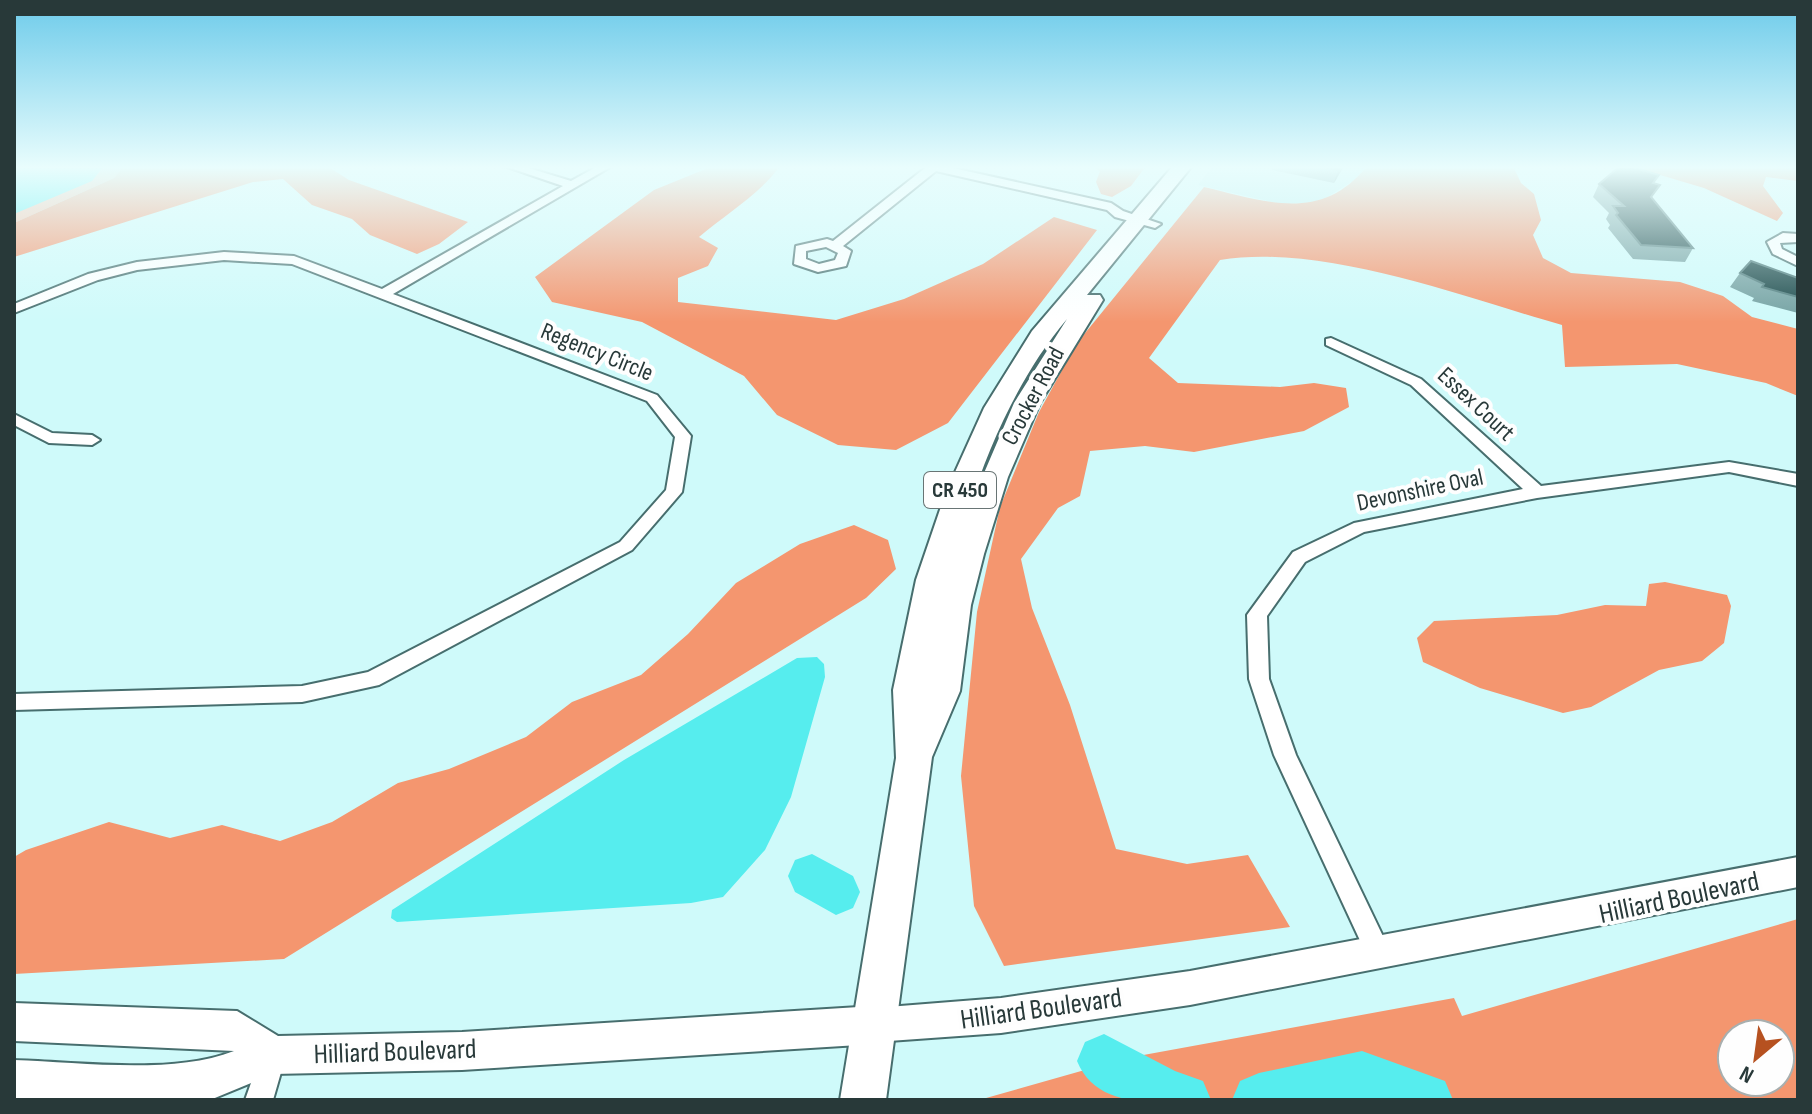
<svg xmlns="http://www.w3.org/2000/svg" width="1812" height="1114" viewBox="0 0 1812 1114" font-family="'Sofia Sans Condensed',sans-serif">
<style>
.built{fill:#bbefef}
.green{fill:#fabca2}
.forest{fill:#f4966f;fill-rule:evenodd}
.water{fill:#56edee}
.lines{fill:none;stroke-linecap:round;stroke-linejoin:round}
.stream{stroke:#56edee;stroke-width:4}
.river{fill:#56edee;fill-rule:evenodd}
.minor-casing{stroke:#476e6e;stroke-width:4}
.tertiary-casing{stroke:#476e6e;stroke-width:4}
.secondary-casing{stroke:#476e6e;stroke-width:4}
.primary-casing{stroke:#476e6e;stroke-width:4}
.minor{fill:#fff;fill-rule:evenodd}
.tertiary{fill:#fff;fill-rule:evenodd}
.secondary{fill:#fff;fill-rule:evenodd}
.primary{fill:#fff;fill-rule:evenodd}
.wall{fill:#74a1a2}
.shaded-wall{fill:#507d7e}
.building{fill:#1a4849;stroke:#507d7e;stroke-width:2}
.labels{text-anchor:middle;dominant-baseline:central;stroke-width:8;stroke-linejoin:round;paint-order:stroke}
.shield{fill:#fefefe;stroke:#687474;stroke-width:2}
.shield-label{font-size:22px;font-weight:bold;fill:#283939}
.street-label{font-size:24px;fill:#283939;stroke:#fefefe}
.near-street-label{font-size:28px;fill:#283939;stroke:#fefefe}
</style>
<rect width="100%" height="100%" fill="#cffafa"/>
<!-- built -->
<path class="built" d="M 1213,166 L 1367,166 L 1356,179 L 1318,203 L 1281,204 L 1198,185 Z"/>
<!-- green -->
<path class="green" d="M 14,166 L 125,166 L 114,178 L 14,223 Z"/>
<!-- forest -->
<path class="forest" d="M 124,166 L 327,166 L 349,180 L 468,222 L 439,244 L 417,254 L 370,235 L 352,219 L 312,205 L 283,179 L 253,182 L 14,257 L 14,223 L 114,178 Z
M 713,166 L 780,166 C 760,194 726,214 699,237 L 718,248 L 708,266 L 678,278 L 678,302 L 836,320 L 904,299 L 983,264 L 1054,217 L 1097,230 L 948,423 L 896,450 L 838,445 L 777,415 L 744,376 L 642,322 L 552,302 L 535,277 L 654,190 Z
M 1092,166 L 1146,166 L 1131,186 L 1112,197 L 1101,194 L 1096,182 L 1100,171 Z
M 1367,166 L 1513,166 L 1521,183 L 1534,194 L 1541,220 L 1533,235 L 1543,258 L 1571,273 L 1680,282 L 1723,296 L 1752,317 L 1798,329 L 1798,396 L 1766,383 L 1677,364 L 1565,367 L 1562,325 C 1462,297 1323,243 1220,260 L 1149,358 L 1178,383 L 1280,387 L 1314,383 L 1346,388 L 1349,407 L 1304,431 L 1194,452 L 1145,446 L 1090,451 L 1080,496 L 1058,508 L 1021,559 L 1032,608 L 1070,705 L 1116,849 L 1187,864 L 1248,855 L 1290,927 L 1004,966 L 974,906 L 961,776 L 977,612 L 1000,507 L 1039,412 L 1077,343 L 1204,187 C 1264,201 1321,224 1367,166 Z
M 1630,166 L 1798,166 L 1798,181 L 1766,177 L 1763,186 L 1783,213 L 1777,221 L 1704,188 Z
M 854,525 L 888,540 L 896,569 L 866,598 L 284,959 L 14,974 L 14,857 L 26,850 L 109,822 L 170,838 L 222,825 L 280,841 L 332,822 L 398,783 L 449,769 L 526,737 L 572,702 L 641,675 L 688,634 L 736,583 L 800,544 Z
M 1665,582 L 1727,595 L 1731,606 L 1724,643 L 1702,661 L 1659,670 L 1591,707 L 1563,713 L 1480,688 L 1423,662 L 1417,638 L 1434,621 L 1557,615 L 1605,605 L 1646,606 L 1649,584 Z
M 1798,919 L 1798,1100 L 979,1100 L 1127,1058 L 1454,998 L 1462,1016 ZM 1732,1034 L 1780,1034 L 1780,1082 L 1732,1082 Z"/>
<!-- water -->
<path class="water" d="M 14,166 L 104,166 L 92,181 L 14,214 Z
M 817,657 L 824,664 L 825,677 L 791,797 L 765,850 L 723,897 L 691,903 L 397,922 L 391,918 L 392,910 L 624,760 L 797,658 Z"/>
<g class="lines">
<!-- stream -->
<path class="stream" d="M 1786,166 L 1798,168"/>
<!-- river -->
<path class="river" d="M 812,854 L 853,876 L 860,892 L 853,908 L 836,915 L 795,892 L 788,876 L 795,860 Z
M 1104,1034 L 1175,1071 L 1203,1081 L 1211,1100 C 1164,1100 1099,1114 1077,1061 L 1085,1042 Z
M 1362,1051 L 1445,1081 L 1453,1100 L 1232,1100 L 1240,1081 L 1259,1073 Z"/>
<!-- minor casing -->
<g class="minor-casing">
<path id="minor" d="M 504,166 L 522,166 L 571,181 L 598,166 L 612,166 L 393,294 L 657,395 L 691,436 L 682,492 L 632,550 L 379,685 L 302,702 L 14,710 L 14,694 L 302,686 L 368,672 L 620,542 L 666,490 L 675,437 L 647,401 L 292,264 L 224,260 L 137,270 L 98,280 L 14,313 L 14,304 L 88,274 L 137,262 L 224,252 L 294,256 L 382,289 L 563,186 Z
M 923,166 L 944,166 L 1111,203 L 1123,211 L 1161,224 L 1155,228 L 1115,217 L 1107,210 L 936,171 L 843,246 L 851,251 L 846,266 L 818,272 L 794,264 L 796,246 L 827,239 L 833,241 L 925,168 ZM 826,247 L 838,253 L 835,260 L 819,264 L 806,259 L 806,251 Z
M 1783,233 L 1798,234 L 1798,242 L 1780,243 L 1782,249 L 1798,257 L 1798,266 L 1773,254 L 1767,242 Z
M 1331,338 L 1421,379 L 1541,486 L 1729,462 L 1798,474 L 1798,486 L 1729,472 L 1537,498 L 1364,532 L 1305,562 L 1267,616 L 1269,679 L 1296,755 L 1391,953 L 1388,962 L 1379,965 L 1370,962 L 1274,755 L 1249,679 L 1247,615 L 1293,552 L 1354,523 L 1523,489 L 1411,385 L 1326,345 L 1326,339 Z
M 14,414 L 52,433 L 92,435 L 100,440 L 92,445 L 49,443 L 14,425 Z
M 273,1042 L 282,1046 L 286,1055 L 273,1100 L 245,1100 L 264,1046 Z"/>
</g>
<!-- tertiary casing -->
<g class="tertiary-casing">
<path id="tertiary" d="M 1798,857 L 1798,887 L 1190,1005 L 1001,1033 L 875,1042 L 863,1037 L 858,1025 L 863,1013 L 875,1008 L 1001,998 L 1190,971 Z"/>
</g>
<!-- secondary casing -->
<g class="secondary-casing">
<path id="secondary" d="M 14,1003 L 237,1011 L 278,1036 L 462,1032 L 875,1006 L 888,1012 L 894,1025 L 888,1038 L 875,1044 L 462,1070 L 273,1074 L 210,1100 L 14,1100 L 14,1060 C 80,1062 173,1075 234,1051 L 14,1041 Z"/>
</g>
<!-- primary casing -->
<g class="primary-casing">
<path id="primary" d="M 1173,166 L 1192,166 L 1087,295 L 1100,295 L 1103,300 L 1040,403 L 1008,477 L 984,554 L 971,605 L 960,691 L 932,757 L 886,1100 L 840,1100 L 896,758 L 893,690 L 916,580 L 946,492 L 984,408 L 1032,331 ZM 1067,319 L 1014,403 L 969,508 C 990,442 1022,372 1067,319 Z"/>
</g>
<!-- minor -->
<use href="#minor" class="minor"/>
<!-- tertiary -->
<use href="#tertiary" class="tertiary"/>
<!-- secondary -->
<use href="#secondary" class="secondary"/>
<!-- primary -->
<use href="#primary" class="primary"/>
</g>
<!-- wall -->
<path class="wall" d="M 1273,166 L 1344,166 L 1334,183 L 1272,170 Z
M 1654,183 L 1652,199 L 1693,248 L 1685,262 L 1633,259 L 1608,228 L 1610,225 L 1606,219 L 1609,213 L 1593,197 L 1599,184 Z
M 1740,273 L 1798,278 L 1798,313 L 1752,301 L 1754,298 L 1730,287 Z"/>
<!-- shaded-wall -->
<path class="shaded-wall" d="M 1340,166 L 1344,166 L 1334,183 L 1338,170 Z"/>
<!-- building -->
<path class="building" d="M 1320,166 L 1340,166 L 1338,170 Z
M 1620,166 L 1629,166 L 1659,175 L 1653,183 L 1660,185 L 1651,197 L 1693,248 L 1641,245 L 1616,215 L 1618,213 L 1613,206 L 1624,206 L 1599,184 Z
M 1751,261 L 1798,278 L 1798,297 L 1762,287 L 1764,284 L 1740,273 Z"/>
<!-- sky -->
<linearGradient id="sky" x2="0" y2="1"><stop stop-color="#6dcbea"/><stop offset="0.52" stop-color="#e9fdfd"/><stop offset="1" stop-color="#e9fdfd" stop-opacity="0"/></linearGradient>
<rect width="1812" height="322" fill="url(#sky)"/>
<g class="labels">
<!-- shield labels -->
<rect class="shield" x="924" y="472" width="72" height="36" rx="6"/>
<g class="shield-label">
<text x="960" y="490">CR 450</text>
</g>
<!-- street labels -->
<g class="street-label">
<text transform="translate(597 352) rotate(22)">Regency Circle</text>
<text transform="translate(1033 396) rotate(-62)">Crocker Road</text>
<text transform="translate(1476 404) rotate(43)">Essex Court</text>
<text transform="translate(1420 490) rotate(-12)">Devonshire Oval</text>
</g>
<!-- near-street labels -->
<g class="near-street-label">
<text transform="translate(1679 898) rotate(-12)">Hilliard Boulevard</text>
<text transform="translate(1041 1009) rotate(-8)">Hilliard Boulevard</text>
<text transform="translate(395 1052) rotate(-2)">Hilliard Boulevard</text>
</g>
</g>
<!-- border -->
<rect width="1812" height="1114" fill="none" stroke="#283939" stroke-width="32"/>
<!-- north arrow -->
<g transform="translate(1756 1058) rotate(209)"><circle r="38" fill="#fefefe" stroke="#a8afaf" stroke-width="2"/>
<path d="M0-6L14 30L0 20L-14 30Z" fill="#b65120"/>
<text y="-12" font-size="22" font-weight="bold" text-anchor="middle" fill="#283939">N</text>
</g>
</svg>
